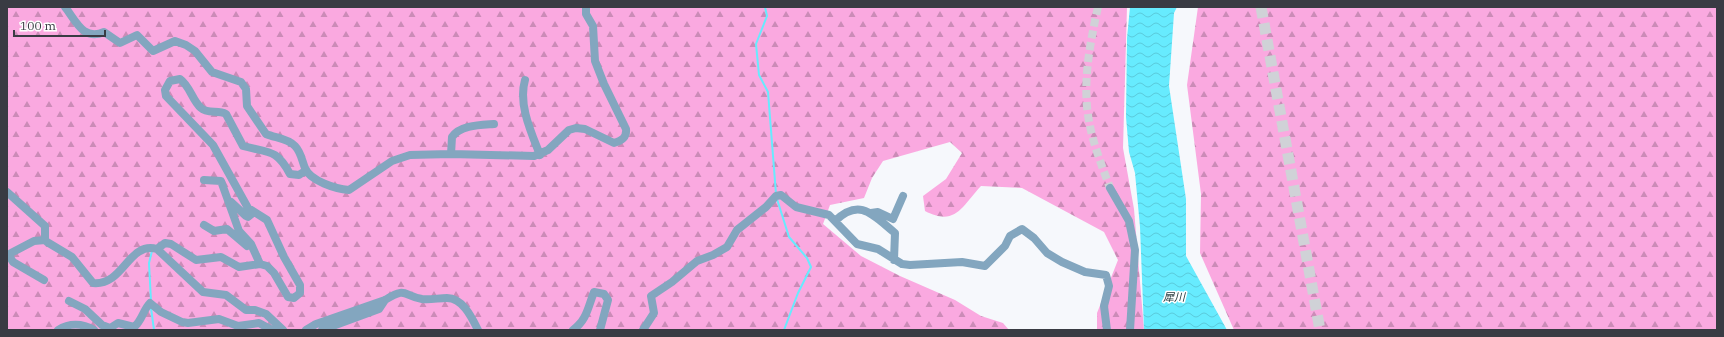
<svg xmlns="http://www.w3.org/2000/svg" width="1724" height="337" viewBox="0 0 1724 337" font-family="'IBM Plex Serif','Noto Sans JP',serif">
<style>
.forest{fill:url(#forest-firs)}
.water{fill:url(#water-waves)}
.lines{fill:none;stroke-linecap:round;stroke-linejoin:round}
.stream{stroke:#67ebfe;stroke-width:2}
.minor-tunnel{stroke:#d0d2d7;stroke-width:8;stroke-dasharray:8 4;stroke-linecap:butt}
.highway-tunnel{stroke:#d0d2d7;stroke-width:11;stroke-dasharray:11 5.5;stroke-linecap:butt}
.minor{stroke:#83a6bf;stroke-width:8}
.labels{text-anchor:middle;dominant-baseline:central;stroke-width:3;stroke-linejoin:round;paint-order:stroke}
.water-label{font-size:11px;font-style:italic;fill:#1e3538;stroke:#fff}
</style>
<defs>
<pattern id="forest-firs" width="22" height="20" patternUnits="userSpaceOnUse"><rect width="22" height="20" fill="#faa9e0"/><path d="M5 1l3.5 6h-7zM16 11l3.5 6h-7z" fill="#cb8bb7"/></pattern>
<pattern id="water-waves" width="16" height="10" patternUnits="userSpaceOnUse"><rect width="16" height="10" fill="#67ebfe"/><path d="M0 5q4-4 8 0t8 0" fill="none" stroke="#5acadb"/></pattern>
</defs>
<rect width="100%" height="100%" fill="#f6f8fc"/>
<!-- forest -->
<path class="forest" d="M 7,7 L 1127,7 L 1123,148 L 1134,209 L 1144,330 L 1097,330 L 1097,313 L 1118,260 L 1104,232 L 1022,188 L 981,186 C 962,206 956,227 925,211 L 923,196 L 946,179 L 962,153 L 950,142 L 883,161 L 872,178 L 864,198 L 830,205 L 823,224 L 861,256 L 900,276 L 955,300 L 981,316 L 1003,323 L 1009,330 L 7,330 Z
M 1198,7 L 1717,7 L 1717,330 L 1234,330 L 1200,253 L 1201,194 L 1187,85 Z"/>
<!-- water -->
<path class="water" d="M 1130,7 L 1177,7 L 1174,13 L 1169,86 L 1186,199 L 1186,256 L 1227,330 L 1144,330 L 1140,227 L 1135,173 L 1129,152 L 1126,117 L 1127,38 Z"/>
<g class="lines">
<!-- stream -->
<path class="stream" d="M 765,7 L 767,16 L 756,44 L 759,75 L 768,92 L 776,194
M 777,199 L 789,237 L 807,258 L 811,267 L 798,293 L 784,330
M 151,301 L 149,263 L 152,251
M 151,308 L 154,330"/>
<!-- minor-tunnel -->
<path class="minor-tunnel" d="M 1098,7 C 1090,43 1082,83 1089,121 C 1093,144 1102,166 1110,188"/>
<!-- highway-tunnel -->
<path class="highway-tunnel" d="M 1261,7 L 1320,330"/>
<!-- minor -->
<path class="minor" d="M 65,7 C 76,21 83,41 104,32 L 120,43 L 137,35 L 153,51 L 175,41 L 186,45 L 195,51 L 212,72 L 241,82 L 246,89 L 247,106 L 266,134 C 275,138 287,138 295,146 C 301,152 302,161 305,168 C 310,181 336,189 349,190 L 392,161 L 410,155 L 451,154 L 534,156 L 548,150 L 569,130 L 576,128 L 585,129 L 614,143 C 621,141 627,138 626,129 L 604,84 L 595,61 L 593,26 L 586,14 L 586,7
M 525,80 C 518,104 531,132 540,155
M 451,154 L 452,137 C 460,125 481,125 494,124
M 204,180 L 221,181 L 239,231 L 251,244 L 260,264
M 1110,188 L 1129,221 L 1135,250 L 1130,330
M 7,192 L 45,226 L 45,240 L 47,242 L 72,257 L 93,283 C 124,286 128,241 157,249 L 203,292 L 226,295 L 246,310 L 255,310 L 266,314 L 283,330
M 231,202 L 246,216 L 248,217 L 253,213
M 871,213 L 878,212 L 893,219 L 903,196
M 835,221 C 860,197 873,215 895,233 L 894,260
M 204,225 L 214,231 L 227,229 L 247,246
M 157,249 L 165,243 L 171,244 L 196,260 L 221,257 L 239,267 L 260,264 L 267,266 L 274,273 L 288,297 L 294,298 L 300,293 L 300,285 L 284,257 L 267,220 L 248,208 L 213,145 L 166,96 L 165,90 L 170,81 L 180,79 C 190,86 192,100 201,108 C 207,114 218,110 226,114 L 243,146 C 268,153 276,148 290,174 L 299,175 L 305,171
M 44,280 L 13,262 L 10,257 L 11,253 L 34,241 L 45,240
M 69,301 L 85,309 L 102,325 L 110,328
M 58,330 C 69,323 82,323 94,330
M 107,330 L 118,323 L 134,327 C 142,321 143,310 150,303 L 161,312 L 182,322 L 188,323 L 219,319 L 238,326 L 259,323 L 272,330
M 306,330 L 316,324 L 385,300 C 407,286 403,296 422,299 C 430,300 439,298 447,298 C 463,298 472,318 478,330
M 322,330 L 379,309 L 385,300
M 573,330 C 587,320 588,307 594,292 L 604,294 L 608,300 L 600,330
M 643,330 L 654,313 L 651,296 L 672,282 L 697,261 L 713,255 L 727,247 L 737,230 L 766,207 L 776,196 L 781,195 L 796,207 L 829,215 L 857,244 L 878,249 L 902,264 L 910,265 L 962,262 L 985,266 L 1005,246 L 1010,236 L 1022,229 L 1034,238 L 1047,253 L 1062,262 L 1085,272 L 1106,275 L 1109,286 L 1104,306 L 1107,330"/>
</g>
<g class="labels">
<!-- water labels -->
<g class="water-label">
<text x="1174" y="297">犀川</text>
</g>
</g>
<!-- border -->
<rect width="1724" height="337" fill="none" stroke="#393b43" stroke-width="16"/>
<!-- scale -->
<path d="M14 30v6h91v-6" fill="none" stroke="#393b43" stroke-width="2"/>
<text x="20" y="30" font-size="12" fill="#393b43" stroke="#ffffff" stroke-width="3" paint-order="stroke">100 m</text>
</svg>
